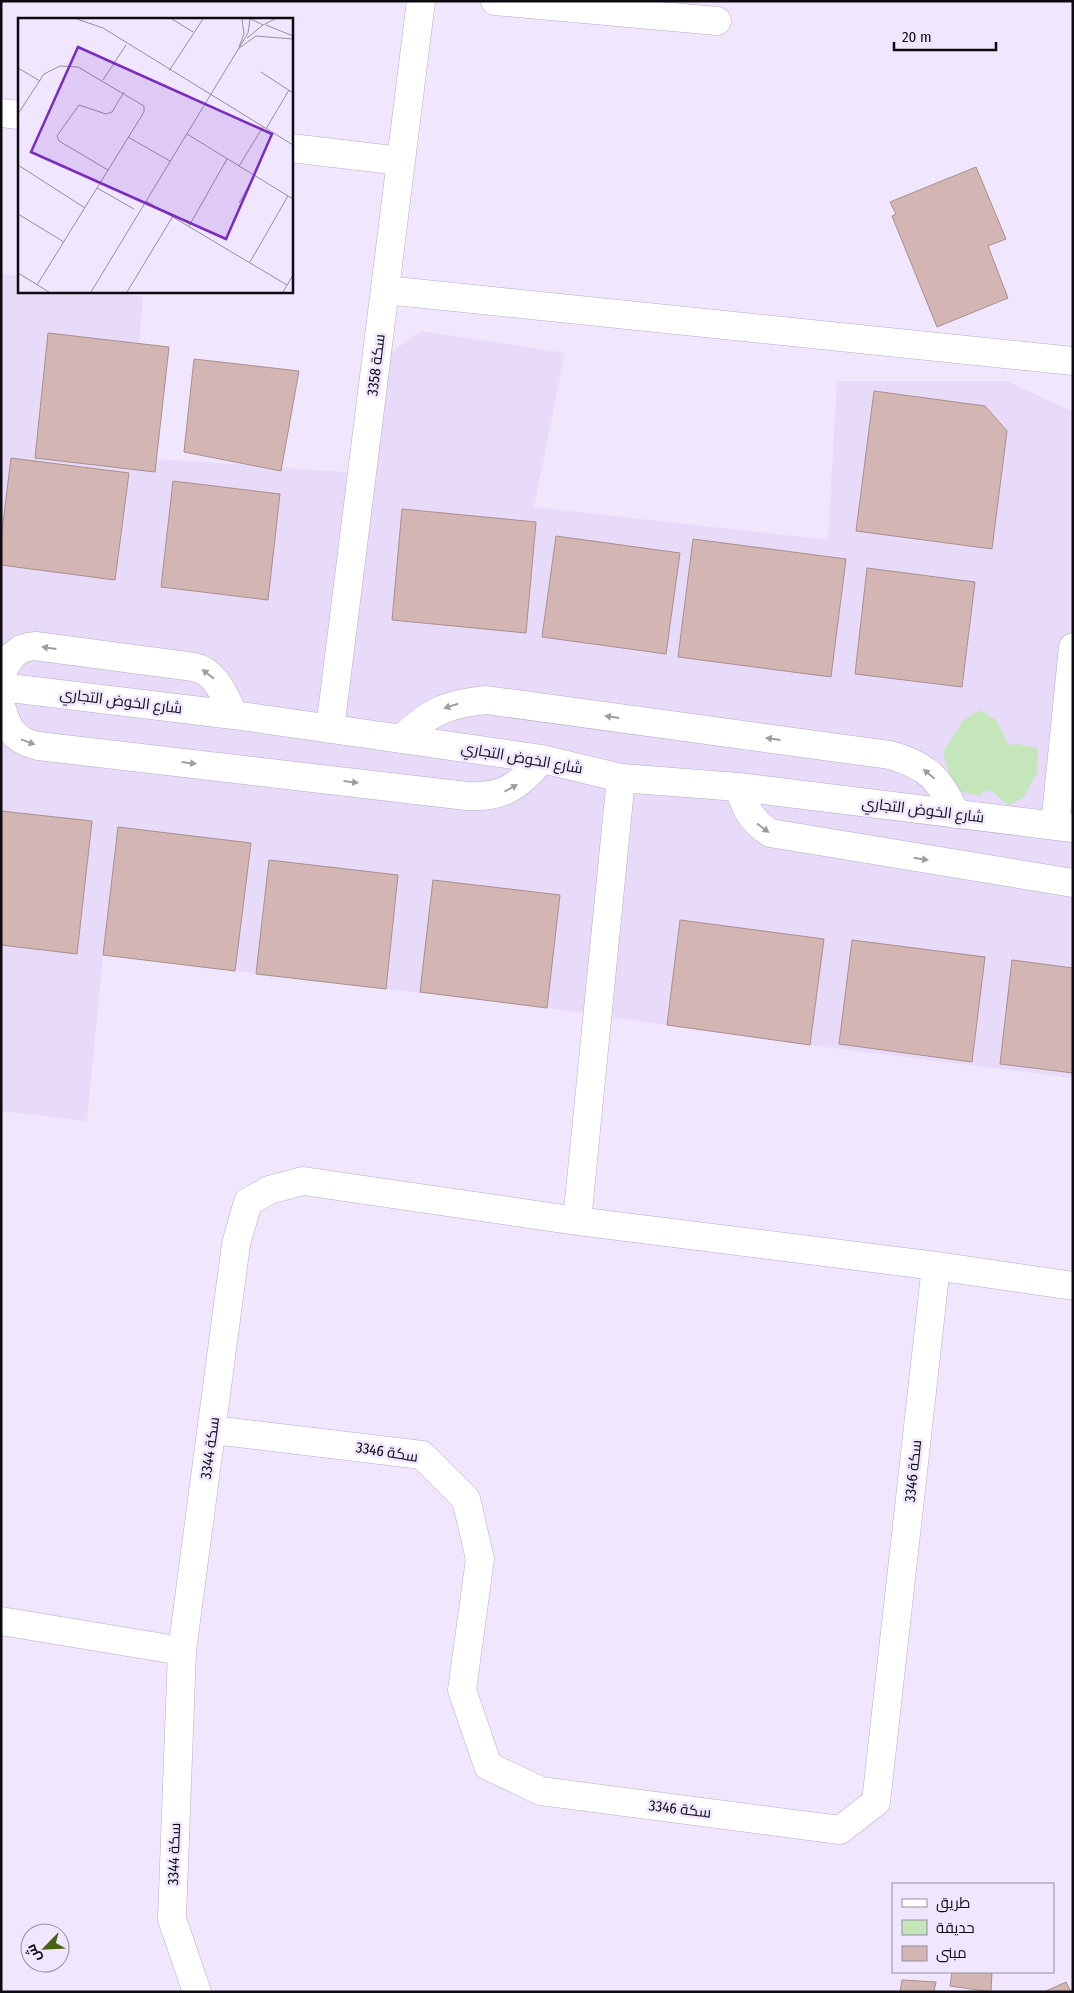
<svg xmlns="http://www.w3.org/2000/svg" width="1074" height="1993" viewBox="0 0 1074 1993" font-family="'Fira Sans Condensed',Cairo,sans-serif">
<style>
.built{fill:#e8daf9}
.green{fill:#c4e6ba}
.building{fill:#d3b6b4;stroke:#a98e8c}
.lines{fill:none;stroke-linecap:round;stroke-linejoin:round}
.minor-casing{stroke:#b8adc4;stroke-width:29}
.minor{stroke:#fff;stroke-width:28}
.oneway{fill:#9e9da0}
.labels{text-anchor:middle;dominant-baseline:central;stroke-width:5;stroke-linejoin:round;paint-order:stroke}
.street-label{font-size:15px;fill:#0d0a11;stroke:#f0e6fe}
.inset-road{fill:none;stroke:#958e9f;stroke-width:1}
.view{fill:#7b2cbf;fill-opacity:0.15;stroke:#7b2cbf;stroke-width:2.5}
.inset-edge{fill:none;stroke:#0d0a11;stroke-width:2.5}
</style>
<rect width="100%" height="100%" fill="#f0e6fe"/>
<!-- built -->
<path class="built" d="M 1,274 L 19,276 L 19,291 L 110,291 L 143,297 L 129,457 L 373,474 L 386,356 L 421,331 L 565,353 L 534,507 L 828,540 L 837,381 L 1007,381 L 1073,412 L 1073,1078 L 810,1045 L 547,1008 L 103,955 L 87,1121 L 1,1111 Z"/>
<!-- green -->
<path class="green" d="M 980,710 L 996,720 L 1009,745 L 1017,744 L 1038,748 L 1037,773 L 1023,798 L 1008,805 L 990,790 L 981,793 L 982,795 L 980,796 L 958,791 L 950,776 L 943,752 L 963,721 Z"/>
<!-- building -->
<path class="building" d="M 976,167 L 1006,239 L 988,246 L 1008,298 L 937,327 L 892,216 L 896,214 L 890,202 Z
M 48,333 L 169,347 L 155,472 L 35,458 Z
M 194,359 L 299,371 L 281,471 L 184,452 Z
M 874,391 L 985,406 L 1007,431 L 992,549 L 856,531 Z
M 11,458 L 129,473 L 115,580 L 1,565 L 1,539 Z
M 173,481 L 280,494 L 268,600 L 161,587 Z
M 402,509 L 536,522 L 526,633 L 392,620 Z
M 556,536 L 680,553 L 666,654 L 542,637 Z
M 693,539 L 846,559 L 831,677 L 678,657 Z
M 867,568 L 975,582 L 962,687 L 855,674 Z
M 1,811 L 92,821 L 77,954 L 1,945 Z
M 118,827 L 251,843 L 235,971 L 103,955 Z
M 269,860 L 398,875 L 386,989 L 256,974 Z
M 433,880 L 560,895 L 547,1008 L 420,992 Z
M 680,920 L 824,939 L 810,1045 L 667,1025 Z
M 852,940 L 985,957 L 972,1062 L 839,1044 Z
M 1012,960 L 1073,968 L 1073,1073 L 1000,1064 Z
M 952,1972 L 992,1972 L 991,1992 L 950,1986 Z
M 902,1980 L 936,1982 L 934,1992 L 900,1992 Z
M 1066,1982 L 1071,1992 L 1044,1992 Z"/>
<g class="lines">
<!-- minor casing -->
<g class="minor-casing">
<path id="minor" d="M 495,1 L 717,21
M 1,113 L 19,115
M 291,148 L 401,161
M 386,290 L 1073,361
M 1,675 C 9,658 16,647 35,646 L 194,667 C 217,672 224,696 234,715
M 1,687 L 234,715 L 542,759 L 621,778 L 738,787 L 1073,828
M 1,706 C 8,729 13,740 38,746 L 467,796 C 503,798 520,786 542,759
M 330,729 L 421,1
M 402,738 C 431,711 447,704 486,700 L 890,755 C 928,766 940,779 956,814
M 738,787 C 746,808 750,820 770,833 L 1073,883
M 1055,826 L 1073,647
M 577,1221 L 621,778
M 213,1430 L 422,1455 L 466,1499 L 480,1559 L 462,1690 L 488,1766 L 541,1791 L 840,1830 L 876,1802 L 936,1266
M 1,1621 L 182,1651
M 197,1992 L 172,1919 L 182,1651 L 236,1244 L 248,1202 L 269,1190 L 303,1181 L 577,1221 L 936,1266 L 1073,1286"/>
</g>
<!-- minor -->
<use href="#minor" class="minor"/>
</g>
<!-- one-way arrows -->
<defs><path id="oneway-solid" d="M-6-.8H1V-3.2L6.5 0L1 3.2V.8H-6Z" transform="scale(1.25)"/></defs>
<g class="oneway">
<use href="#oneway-solid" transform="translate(49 648) rotate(-172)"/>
<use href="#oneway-solid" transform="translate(208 674) rotate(-142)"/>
<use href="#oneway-solid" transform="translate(451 706) rotate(162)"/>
<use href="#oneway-solid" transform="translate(612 717) rotate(-172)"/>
<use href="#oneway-solid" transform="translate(773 739) rotate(-172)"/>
<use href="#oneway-solid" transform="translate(28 742) rotate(20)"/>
<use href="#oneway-solid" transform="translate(189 763) rotate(7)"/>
<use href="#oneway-solid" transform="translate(929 774) rotate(-140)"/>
<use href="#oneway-solid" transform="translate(351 782) rotate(7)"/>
<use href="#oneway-solid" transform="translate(511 788) rotate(-28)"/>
<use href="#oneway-solid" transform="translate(763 828) rotate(37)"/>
<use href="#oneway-solid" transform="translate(921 859) rotate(9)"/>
</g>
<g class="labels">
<!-- street labels -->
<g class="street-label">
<text transform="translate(376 365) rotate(-83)">سكة 3358</text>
<text transform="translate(121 701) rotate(7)">شارع الخوض التجاري</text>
<text transform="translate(522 758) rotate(10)">شارع الخوض التجاري</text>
<text transform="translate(923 810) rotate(7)">شارع الخوض التجاري</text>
<text transform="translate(210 1448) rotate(-82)">سكة 3344</text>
<text transform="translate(387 1452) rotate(9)">سكة 3346</text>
<text transform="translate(913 1471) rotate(-84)">سكة 3346</text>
<text transform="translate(680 1809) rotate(7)">سكة 3346</text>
<text transform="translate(174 1854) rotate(-88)">سكة 3344</text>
</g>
</g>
<!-- overview -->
<g transform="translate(18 18)">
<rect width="275" height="275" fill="#f0e6fe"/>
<path class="inset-road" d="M 59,1 L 85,10 L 275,127M 154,1 L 175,14M 233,1 L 245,7 L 257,1M 248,7 L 275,18M 229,20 L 245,7M 221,29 L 226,16 L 224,1M 220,31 L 238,18 L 275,21M 0,50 L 22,63M 151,53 L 185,1M 243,54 L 275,75M 85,62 L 108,27M 0,96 L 26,56 L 42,48 L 60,49 L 126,88 L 126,94 L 19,267M 248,111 L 271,72M 169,116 L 275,181M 110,119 L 152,143M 0,147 L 67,190M 221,148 L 245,109M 90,152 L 41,123 L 39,118 L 61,87 L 88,96 L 94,94 L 106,74M 79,170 L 116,191M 128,183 L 269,267M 221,185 L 237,157M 0,196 L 46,224M 171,208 L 209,141M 232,244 L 270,178M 0,255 L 31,274M 73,274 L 230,15 L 232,1M 109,274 L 155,198M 265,274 L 275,257"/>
<path class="view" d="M 60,29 L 254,116 L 208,221 L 13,134 Z"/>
<rect width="275" height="275" class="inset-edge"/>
</g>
<!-- border -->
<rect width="1074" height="1993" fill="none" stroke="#0d0a11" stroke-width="5"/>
<!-- legend -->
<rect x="892" y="1883" width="162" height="90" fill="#f0e6fe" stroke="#958e9f"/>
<rect x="902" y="1899" width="25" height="8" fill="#ffffff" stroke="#958e9f"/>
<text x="936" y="1908" font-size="15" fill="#0d0a11">طريق</text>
<rect x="902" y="1920" width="25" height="15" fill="#c4e6ba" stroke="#958e9f"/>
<text x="936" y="1933" font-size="15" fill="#0d0a11">حديقة</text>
<rect x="902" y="1946" width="25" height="15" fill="#d3b6b4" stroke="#958e9f"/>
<text x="936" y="1958" font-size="15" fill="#0d0a11">مبنى</text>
<!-- north arrow -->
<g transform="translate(45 1948) rotate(246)"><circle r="24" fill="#f0e6fe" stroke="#958e9f"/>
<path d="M0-4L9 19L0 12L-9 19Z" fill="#456214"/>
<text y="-8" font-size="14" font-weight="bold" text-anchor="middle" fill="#0d0a11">ش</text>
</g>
<!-- scale -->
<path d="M894 42v8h102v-8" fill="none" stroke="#0d0a11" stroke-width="2.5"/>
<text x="902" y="42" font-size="15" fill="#0d0a11" stroke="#f0e6fe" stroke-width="4" paint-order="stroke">20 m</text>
</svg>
